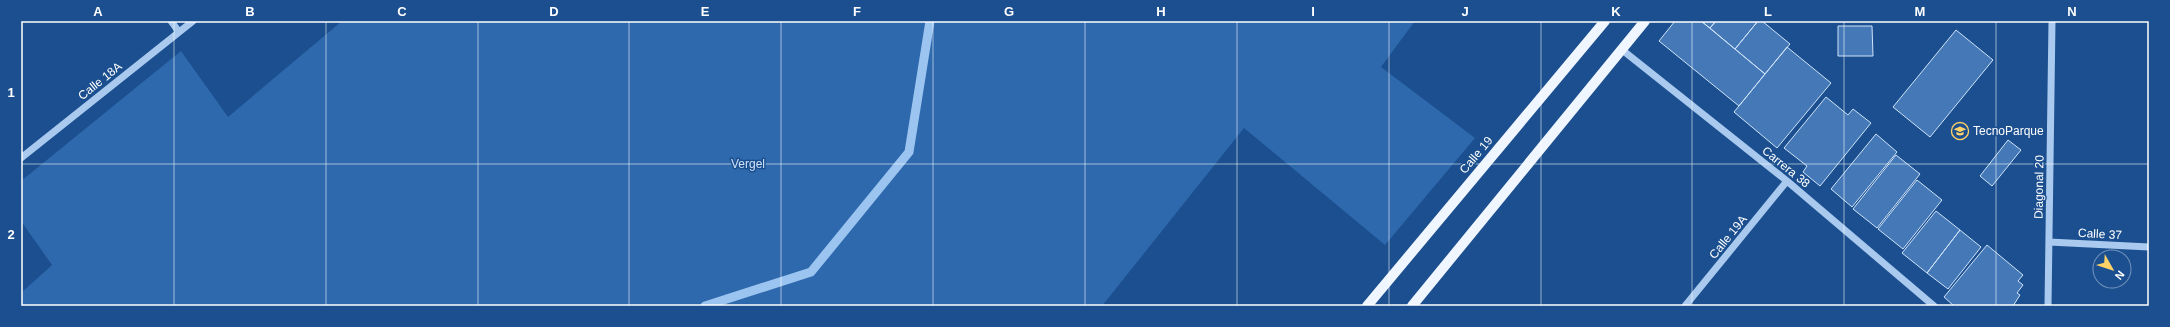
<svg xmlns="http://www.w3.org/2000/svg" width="2170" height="327" viewBox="0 0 2170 327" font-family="Helvetica,sans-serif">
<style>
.green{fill:#2e69ad}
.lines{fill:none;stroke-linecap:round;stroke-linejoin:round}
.stream{stroke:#9cc4f0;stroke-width:9}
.building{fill:#4478b7;stroke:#cfe3fa}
.minor{stroke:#a9c9ee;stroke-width:7}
.major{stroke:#f0f6ff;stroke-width:10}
.grid{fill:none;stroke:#fff;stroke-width:1;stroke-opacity:0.55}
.labels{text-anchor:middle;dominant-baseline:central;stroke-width:3;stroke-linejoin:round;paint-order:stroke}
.street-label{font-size:12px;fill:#fff;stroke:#1b4f8f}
.poi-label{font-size:12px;fill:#fff;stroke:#1b4f8f;text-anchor:start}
.park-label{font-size:12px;fill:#cfe3fa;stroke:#1b4f8f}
.neatline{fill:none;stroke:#fff;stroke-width:1.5}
.grid-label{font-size:13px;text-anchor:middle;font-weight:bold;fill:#fff}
</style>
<rect width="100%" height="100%" fill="#1b4f8f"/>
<!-- green -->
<path class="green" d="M 342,21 L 1415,21 L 1381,67 L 1475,138 L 1385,245 L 1244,128 L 1102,306 L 21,306 L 21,293 L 52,265 L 21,221 L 21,181 L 181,51 L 228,117 Z"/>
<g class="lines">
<!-- stream -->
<path class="stream" d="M 705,306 L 811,272 L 909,152 L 930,21"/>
</g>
<!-- building -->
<path class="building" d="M 1675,21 L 1701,21 L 1765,74 L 1739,106 L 1659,41 Z
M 1701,21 L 1716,21 L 1710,28 Z
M 1716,21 L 1758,21 L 1735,49 L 1710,28 Z
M 1758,21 L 1762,21 L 1790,44 L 1765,74 L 1735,49 Z
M 1838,26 L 1872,26 L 1873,56 L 1838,56 Z
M 1956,30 L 1993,60 L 1930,137 L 1893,107 Z
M 1787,47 L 1831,83 L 1777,148 L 1734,112 Z
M 1826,97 L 1848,115 L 1853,109 L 1871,123 L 1820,186 L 1803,172 L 1807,166 L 1784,148 Z
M 1876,134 L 1897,152 L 1852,207 L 1831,189 Z
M 2008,140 L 2021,150 L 1992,186 L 1980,176 Z
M 1896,155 L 1920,174 L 1877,228 L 1853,209 Z
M 1917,180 L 1942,200 L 1903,249 L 1878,229 Z
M 1936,211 L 1960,230 L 1927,273 L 1902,253 Z
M 1960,230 L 1981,247 L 1948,289 L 1927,273 Z
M 1987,245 L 2023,275 L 2018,281 L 2023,285 L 2017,293 L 2020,295 L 2013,306 L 1954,306 L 1944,297 Z"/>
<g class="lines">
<!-- minor -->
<path class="minor" d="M 171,21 L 179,32
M 1621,49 L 1787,181 L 1934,306
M 21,158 L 193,21
M 2049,242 L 2149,247
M 1685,306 L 1787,181
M 2048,306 L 2052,21"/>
<!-- major -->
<path class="major" d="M 1367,306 L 1605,21
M 1412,306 L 1645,21"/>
</g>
<!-- grid -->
<path class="grid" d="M 174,21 L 174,306M 326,21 L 326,306M 478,21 L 478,306M 629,21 L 629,306M 781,21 L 781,306M 933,21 L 933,306M 1085,21 L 1085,306M 1237,21 L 1237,306M 1389,21 L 1389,306M 1541,21 L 1541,306M 1692,21 L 1692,306M 1844,21 L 1844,306M 1996,21 L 1996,306M 21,164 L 2149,164"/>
<!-- icons -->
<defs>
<g id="university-ring" transform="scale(0.9)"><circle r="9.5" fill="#1b4f8f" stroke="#ffd166" stroke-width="1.5"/><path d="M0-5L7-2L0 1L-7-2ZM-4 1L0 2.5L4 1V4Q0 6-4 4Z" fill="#ffd166"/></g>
</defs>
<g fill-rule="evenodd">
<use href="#university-ring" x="1960" y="131"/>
</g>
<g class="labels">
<!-- street labels -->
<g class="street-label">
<text transform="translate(100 81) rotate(-39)">Calle 18A</text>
<text transform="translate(1476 155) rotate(-50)">Calle 19</text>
<text transform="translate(1786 167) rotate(39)">Carrera 38</text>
<text transform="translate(2039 187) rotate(-89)">Diagonal 20</text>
<text transform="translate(2100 234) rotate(3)">Calle 37</text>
<text transform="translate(1728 237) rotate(-51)">Calle 19A</text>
</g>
<!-- poi labels -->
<g class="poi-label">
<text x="1973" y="131">TecnoParque</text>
</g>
<!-- park labels -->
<g class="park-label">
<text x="748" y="164">Vergel</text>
</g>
</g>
<!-- border -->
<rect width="2170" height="327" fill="none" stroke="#1b4f8f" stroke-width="44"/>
<!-- north arrow -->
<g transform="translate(2112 269) rotate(129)"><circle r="19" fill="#1b4f8f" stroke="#7695bc"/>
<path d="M0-3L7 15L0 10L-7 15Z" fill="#ffd166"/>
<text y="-6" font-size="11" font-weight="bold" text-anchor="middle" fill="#ffffff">N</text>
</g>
<rect x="22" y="22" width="2126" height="283" class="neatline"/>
<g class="grid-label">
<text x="98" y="16">A</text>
<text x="250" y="16">B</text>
<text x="402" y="16">C</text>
<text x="554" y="16">D</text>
<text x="705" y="16">E</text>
<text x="857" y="16">F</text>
<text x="1009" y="16">G</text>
<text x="1161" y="16">H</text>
<text x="1313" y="16">I</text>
<text x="1465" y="16">J</text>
<text x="1616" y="16">K</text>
<text x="1768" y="16">L</text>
<text x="1920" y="16">M</text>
<text x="2072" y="16">N</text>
<text x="11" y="97">1</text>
<text x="11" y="239">2</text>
</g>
</svg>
